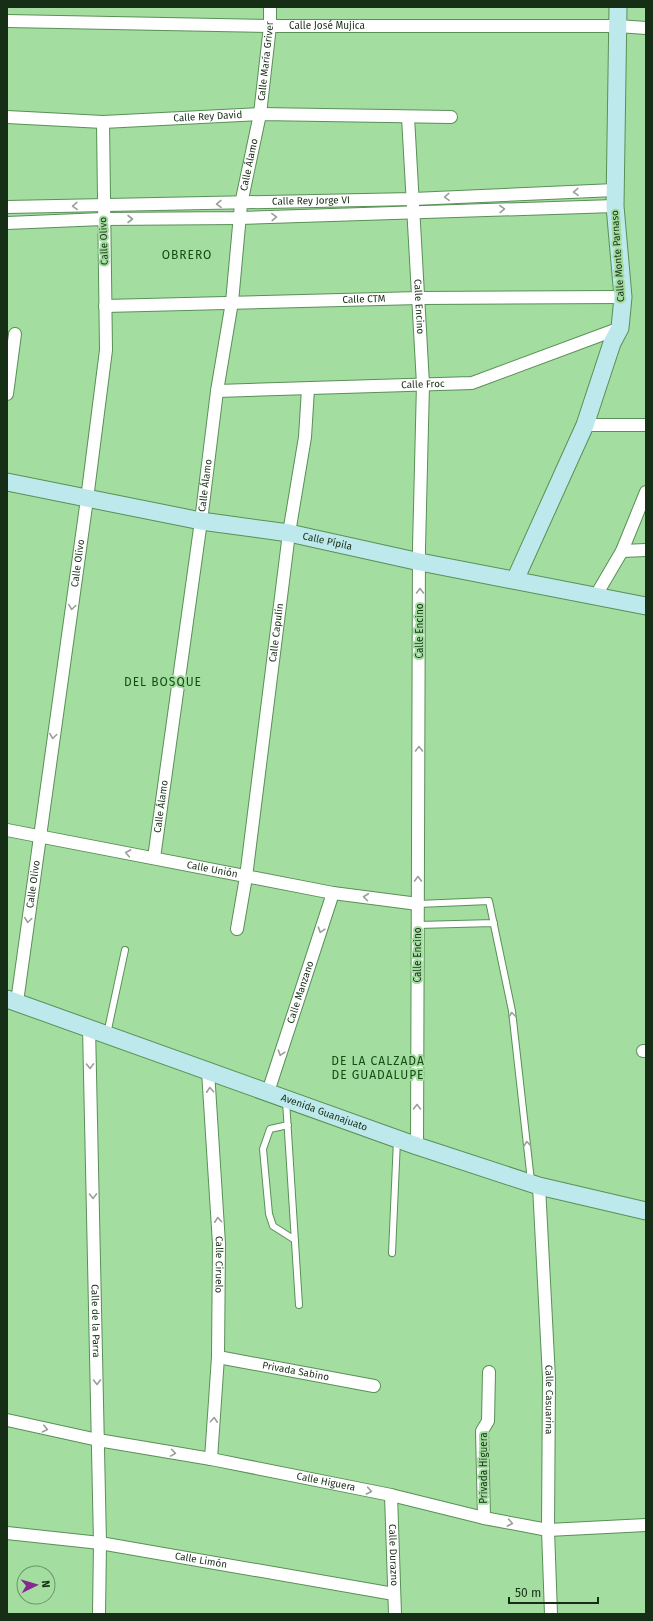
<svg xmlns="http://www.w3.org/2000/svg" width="653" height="1621" viewBox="0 0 653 1621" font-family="'Fira Sans',sans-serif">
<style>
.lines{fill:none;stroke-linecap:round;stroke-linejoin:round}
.lane-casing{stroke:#599057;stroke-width:8}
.street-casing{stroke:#599057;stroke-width:14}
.secondary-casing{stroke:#599057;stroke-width:19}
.lane{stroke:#fff;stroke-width:6}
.street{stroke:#fff;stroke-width:12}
.secondary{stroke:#bde9ec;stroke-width:17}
.oneway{stroke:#97a196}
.labels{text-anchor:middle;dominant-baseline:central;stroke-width:4;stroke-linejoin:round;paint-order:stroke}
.street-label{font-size:10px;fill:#172e16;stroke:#a3dd9f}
.quarter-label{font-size:12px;letter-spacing:1px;fill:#144c15;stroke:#a3dd9f}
</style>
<rect width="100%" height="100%" fill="#a3dd9f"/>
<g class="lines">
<!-- lane casing -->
<g class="lane-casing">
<path id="lane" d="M 418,904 L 489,901 L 512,1011 L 531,1181
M 418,925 L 494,923
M 107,1034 L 125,950
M 286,1101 L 299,1305
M 288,1125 L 270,1129 L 263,1149 L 269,1214 L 273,1226 L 295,1240
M 392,1253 L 397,1140"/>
</g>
<!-- street casing -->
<g class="street-casing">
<g id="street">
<path id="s1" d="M 7,21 L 270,26 L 618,26 L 646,28"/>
<path id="s2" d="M 7,117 L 103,122 L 260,114 L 451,117"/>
<path id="s3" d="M 408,117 L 423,384 L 419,548 L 417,1146"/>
<path id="s4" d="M 7,207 L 413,199 L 615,190"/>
<path d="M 7,223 L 103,219 L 239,218 L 615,206"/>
<path id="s5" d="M 105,306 L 419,298 L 623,297"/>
<path id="s6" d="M 217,391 L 472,383 L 620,328"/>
<path d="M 7,394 L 15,334"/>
<path d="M 585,425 L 646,425"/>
<path d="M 622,551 L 646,550"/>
<path d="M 595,597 L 622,551 L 646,492"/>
<path id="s7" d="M 7,830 L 333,893 L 418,904"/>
<path id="s8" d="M 154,858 L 201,521 L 217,391 L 232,302 L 241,204 L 260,114 L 270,26 L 270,7"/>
<path id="s9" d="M 237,929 L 246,877 L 289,533 L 305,437 L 308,389"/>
<path id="s10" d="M 17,1002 L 87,499 L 106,350 L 103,122"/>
<path id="s11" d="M 89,1027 L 100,1543 L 99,1614"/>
<path d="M 643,1051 L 646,1051"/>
<path id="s12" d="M 208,1071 L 219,1244 L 218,1357 L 211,1459"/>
<path id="s13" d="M 268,1092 L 333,893"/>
<path id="s14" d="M 539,1186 L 549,1378 L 548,1530 L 551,1614"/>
<path id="s15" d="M 218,1357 L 374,1386"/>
<path id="s16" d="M 7,1420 L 98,1440 L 211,1459 L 391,1495 L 484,1518 L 548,1530 L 646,1525"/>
<path id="s17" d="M 391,1495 L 395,1614"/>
<path d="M 484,1518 L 482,1431 L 488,1421 L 489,1372"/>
<path id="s18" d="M 7,1533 L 100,1543 L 394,1594"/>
</g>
</g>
<!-- secondary casing -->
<g class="secondary-casing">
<g id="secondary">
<path id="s19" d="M 7,482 L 201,521 L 289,533 L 420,562 L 646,606"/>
<path d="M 515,580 L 585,425 L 612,343 L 620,328 L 623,297 L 615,206 L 618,7"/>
<path id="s20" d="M 7,999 L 417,1146 L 539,1186 L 646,1211"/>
</g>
</g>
<!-- lane -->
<use href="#lane" class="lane"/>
<!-- street -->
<use href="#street" class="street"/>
<!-- secondary -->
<use href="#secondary" class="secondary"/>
</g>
<!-- one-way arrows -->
<defs><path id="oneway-chevron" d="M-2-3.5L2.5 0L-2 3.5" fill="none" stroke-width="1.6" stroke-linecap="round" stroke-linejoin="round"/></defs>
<g class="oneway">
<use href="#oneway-chevron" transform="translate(576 192) rotate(177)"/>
<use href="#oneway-chevron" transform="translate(447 197) rotate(177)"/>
<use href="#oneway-chevron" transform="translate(219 204) rotate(179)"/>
<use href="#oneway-chevron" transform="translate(75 206) rotate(179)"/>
<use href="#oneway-chevron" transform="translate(502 209) rotate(-2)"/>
<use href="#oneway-chevron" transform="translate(274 217) rotate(-2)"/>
<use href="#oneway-chevron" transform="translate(130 219)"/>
<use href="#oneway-chevron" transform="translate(420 591) rotate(-90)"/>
<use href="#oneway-chevron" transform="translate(72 607) rotate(98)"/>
<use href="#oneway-chevron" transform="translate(53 736) rotate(98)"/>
<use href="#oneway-chevron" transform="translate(419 749) rotate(-90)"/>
<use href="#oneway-chevron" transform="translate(128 853) rotate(-169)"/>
<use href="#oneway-chevron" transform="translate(418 879) rotate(-90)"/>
<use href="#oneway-chevron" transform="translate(366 897) rotate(-173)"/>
<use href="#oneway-chevron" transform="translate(28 920) rotate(98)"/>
<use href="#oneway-chevron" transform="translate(321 930) rotate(108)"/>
<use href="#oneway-chevron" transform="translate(512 1015) rotate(-97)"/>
<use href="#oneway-chevron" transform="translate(281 1053) rotate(108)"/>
<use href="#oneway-chevron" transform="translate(90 1066) rotate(89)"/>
<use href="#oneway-chevron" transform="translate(210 1090) rotate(-94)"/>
<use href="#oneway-chevron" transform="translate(417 1107) rotate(-90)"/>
<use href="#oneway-chevron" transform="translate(527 1144) rotate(-96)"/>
<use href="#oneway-chevron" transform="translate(93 1196) rotate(89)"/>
<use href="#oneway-chevron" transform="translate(218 1220) rotate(-94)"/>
<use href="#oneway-chevron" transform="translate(97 1382) rotate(89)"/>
<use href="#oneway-chevron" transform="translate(214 1420) rotate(-86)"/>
<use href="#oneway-chevron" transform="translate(45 1429) rotate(13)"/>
<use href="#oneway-chevron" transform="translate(173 1453) rotate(9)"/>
<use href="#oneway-chevron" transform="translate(369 1491) rotate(11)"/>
<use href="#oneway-chevron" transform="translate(510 1523) rotate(11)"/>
</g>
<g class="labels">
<!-- street labels -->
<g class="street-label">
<text stroke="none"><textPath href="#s1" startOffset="320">Calle José Mujica</textPath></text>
<text stroke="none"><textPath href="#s8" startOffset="805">Calle María Griver</textPath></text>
<text stroke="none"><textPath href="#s2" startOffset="201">Calle Rey David</textPath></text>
<text stroke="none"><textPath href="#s8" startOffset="700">Calle Álamo</textPath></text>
<text stroke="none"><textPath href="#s4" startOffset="304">Calle Rey Jorge VI</textPath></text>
<text transform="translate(104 241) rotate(-92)">Calle Olivo</text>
<text transform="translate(618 256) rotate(-94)">Calle Monte Parnaso</text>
<text stroke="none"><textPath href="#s5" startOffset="259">Calle CTM</textPath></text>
<text stroke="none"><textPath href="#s3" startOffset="190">Calle Encino</textPath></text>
<text stroke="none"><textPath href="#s6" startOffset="206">Calle Froc</textPath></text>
<text stroke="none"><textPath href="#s8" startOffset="376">Calle Álamo</textPath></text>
<text stroke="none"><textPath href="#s19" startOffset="326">Calle Pípila</textPath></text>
<text stroke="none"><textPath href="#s10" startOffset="443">Calle Olivo</textPath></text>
<text transform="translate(420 631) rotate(-90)">Calle Encino</text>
<text stroke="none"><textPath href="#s9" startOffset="299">Calle Capulín</textPath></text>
<text stroke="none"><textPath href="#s8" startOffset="52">Calle Álamo</textPath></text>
<text stroke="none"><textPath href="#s7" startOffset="209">Calle Unión</textPath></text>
<text stroke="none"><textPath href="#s10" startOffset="119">Calle Olivo</textPath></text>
<text transform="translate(418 955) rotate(-90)">Calle Encino</text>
<text stroke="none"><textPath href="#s13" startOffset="105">Calle Manzano</textPath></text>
<text stroke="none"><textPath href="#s20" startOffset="337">Avenida Guanajuato</textPath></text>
<text stroke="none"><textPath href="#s12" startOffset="194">Calle Ciruelo</textPath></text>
<text stroke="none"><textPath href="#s11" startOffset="294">Calle de la Parra</textPath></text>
<text stroke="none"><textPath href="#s15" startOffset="79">Privada Sabino</textPath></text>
<text stroke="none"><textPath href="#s14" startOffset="214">Calle Casuarina</textPath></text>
<text transform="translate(484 1468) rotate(-90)">Privada Higuera</text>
<text stroke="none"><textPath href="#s16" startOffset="325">Calle Higuera</textPath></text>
<text stroke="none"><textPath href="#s17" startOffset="60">Calle Durazno</textPath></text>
<text stroke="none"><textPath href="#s18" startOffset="196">Calle Limón</textPath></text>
</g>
<!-- quarter labels -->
<g class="quarter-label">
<text x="187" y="255">OBRERO</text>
<text x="163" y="682">DEL BOSQUE</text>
<text x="378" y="1061">DE LA CALZADA<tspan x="378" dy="14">DE GUADALUPE</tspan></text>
</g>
</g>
<!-- border -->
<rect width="653" height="1621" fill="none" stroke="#172e16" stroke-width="16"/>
<!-- north arrow -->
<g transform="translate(36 1585) rotate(85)"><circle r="19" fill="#a3dd9f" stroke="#6b9768"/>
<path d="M0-3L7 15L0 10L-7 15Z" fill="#862792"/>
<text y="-6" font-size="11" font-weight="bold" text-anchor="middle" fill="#172e16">N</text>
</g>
<!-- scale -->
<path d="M509 1597v6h89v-6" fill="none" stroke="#172e16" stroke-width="2"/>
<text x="515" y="1597" font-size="12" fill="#172e16" stroke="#a3dd9f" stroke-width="3" paint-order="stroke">50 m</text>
</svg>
